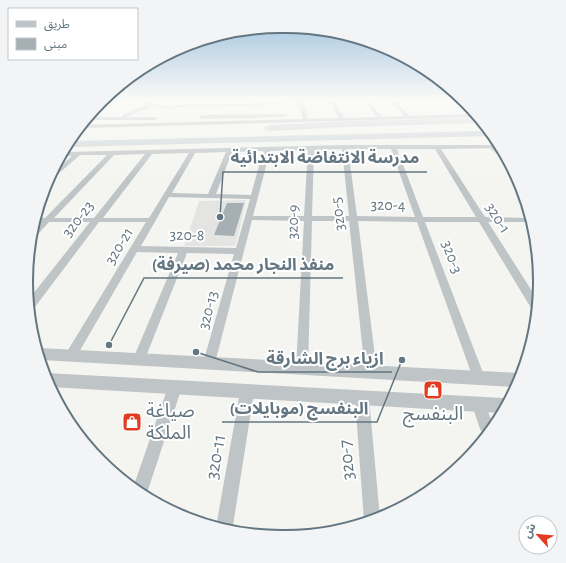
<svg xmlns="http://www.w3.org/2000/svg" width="566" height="563" viewBox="0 0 566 563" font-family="'Alegreya Sans','Noto Sans Arabic',sans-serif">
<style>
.built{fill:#e4e5e3}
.building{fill:#a6afb3}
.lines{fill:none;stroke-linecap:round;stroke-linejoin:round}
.minor{fill:#bfc4c6;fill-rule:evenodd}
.tertiary{fill:#bfc4c6;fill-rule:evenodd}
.motorway{fill:#d1d6d9;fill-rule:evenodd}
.labels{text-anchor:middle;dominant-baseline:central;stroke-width:4;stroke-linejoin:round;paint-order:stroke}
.street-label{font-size:16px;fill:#637681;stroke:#fff}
.near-poi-label{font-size:19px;fill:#637681;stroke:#fff;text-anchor:start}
.near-street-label{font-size:19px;fill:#637681;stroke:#fff}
.rim{fill:none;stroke:#637681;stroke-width:2}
.leader{fill:none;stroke:#637681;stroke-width:1.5}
.callout-dot{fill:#637681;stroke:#fff;stroke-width:1.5}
.callout-label{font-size:17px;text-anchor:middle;font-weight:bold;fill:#637681;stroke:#fff;stroke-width:4;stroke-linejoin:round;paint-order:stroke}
</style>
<rect width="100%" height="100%" fill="#f4f4f0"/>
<!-- built -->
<path class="built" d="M 245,200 L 246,202 L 236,244 L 234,246 L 184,246 L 199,201 Z"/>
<!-- building -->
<path class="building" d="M 227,203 L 244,203 L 234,236 L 214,235 Z"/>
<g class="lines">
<!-- minor -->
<path class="minor" d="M 115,100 L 121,100 L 96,108 L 98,105 Z
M 132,100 L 139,100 L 177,109 L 175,110 L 153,106 L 126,117 L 157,117 L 157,119 L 155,120 L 88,120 L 90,117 L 122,117 L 122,115 L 148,104 Z
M 298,100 L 302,100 L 308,119 L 339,118 L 329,100 L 333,100 L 344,118 L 377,117 L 364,100 L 368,100 L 382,117 L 405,116 L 390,100 L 394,100 L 410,116 L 474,114 L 476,117 L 82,128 L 84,125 L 303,119 Z
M 284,103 L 282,105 L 176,107 L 174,106 L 176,105 Z
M 285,114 L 286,115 L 283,117 L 202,119 L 199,117 L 202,115 Z
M 345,145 L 494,145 L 497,148 L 441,149 L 485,217 L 527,218 L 528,222 L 488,222 L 537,299 L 535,309 L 531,308 L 479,222 L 425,222 L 485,378 L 484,382 L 479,384 L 474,382 L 473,378 L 417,222 L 358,221 L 377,372 L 375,376 L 371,377 L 367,376 L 365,372 L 349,221 L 312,221 L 308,368 L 306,372 L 302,373 L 298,372 L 296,368 L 304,221 L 252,220 L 215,363 L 213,367 L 209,368 L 205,367 L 203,363 L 234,254 L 187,253 L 145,359 L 143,363 L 139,364 L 135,363 L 133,359 L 178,253 L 137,252 L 75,359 L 71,360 L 67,359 L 65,355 L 146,222 L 99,222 L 35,307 L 31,308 L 29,299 L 90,222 L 49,222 L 39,233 L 36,234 L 37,225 L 40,222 L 38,222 L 39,218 L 45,218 L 107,155 L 80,155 L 50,181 L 47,182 L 54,172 L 72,156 L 64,156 L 67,152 ZM 342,149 L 349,216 L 312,216 L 314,150 ZM 348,149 L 391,149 L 415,217 L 357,216 ZM 397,149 L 435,149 L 476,217 L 423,217 ZM 308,150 L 304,216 L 253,216 L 270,151 ZM 263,151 L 251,195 L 216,194 L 232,152 ZM 226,152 L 208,194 L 172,193 L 195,153 ZM 189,153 L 149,218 L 103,218 L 152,154 ZM 145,154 L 94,218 L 54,218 L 114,155 ZM 169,197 L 250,199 L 236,248 L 141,246 Z
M 175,381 L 180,383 L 182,387 L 147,493 L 134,485 L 168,387 L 170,383 Z
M 247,386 L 252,388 L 254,392 L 232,532 L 216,527 L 240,392 L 242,388 Z
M 362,392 L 367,394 L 369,398 L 380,518 L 364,521 L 355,398 L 357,394 Z
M 479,399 L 484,401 L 492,422 L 484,435 L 480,429 L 472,405 L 474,401 Z"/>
<!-- tertiary -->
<path class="tertiary" d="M 491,145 L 495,145 L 501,154 L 497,154 L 491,149 Z
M 39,348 L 520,373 L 522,374 L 521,379 L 516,387 L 42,360 Z
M 46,373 L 503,398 L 507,400 L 498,413 L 51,387 L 46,379 L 44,374 Z"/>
<!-- motorway -->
<path class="motorway" d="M 477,118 L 480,123 L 345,127 L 269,131 L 264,128 L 269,125 L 345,121 Z
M 485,131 L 489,136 L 70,147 L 74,141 Z"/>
</g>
<!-- sky -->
<linearGradient id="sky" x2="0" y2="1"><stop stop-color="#93bada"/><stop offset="0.56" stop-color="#fafaf8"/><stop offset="1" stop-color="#fafaf8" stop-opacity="0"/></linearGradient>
<rect width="566" height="178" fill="url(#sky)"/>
<!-- icons -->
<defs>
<g id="shop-square" transform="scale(1)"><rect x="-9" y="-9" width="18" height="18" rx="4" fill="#e13b22" stroke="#fff"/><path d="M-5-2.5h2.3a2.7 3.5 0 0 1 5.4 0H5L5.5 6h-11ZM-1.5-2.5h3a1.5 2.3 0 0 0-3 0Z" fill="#fff"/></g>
</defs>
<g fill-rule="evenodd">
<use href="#shop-square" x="433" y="390"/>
<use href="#shop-square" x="132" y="422"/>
</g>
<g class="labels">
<!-- street labels -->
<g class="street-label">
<text transform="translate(388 205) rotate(1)">320-4</text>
<text transform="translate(338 214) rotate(-97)">320-5</text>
<text transform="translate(498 218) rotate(58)">320-1</text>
<text transform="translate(78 219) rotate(-52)">320-23</text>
<text transform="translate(293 222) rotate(-88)">320-9</text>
<text transform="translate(187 235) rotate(1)">320-8</text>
<text transform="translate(119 246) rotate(-59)">320-21</text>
<text transform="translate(452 257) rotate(70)">320-3</text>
<text transform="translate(208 310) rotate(-75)">320-13</text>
</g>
<!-- near-poi labels -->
<g class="near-poi-label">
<text x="146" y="411">صياغة<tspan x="146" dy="22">الملكة</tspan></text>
<text x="433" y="414" text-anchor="middle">البنفسج</text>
</g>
<!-- near-street labels -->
<g class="near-street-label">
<text transform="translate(216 457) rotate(-80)">320-11</text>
<text transform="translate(347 460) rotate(-95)">320-7</text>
</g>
</g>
<!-- crop -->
<path d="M0 0H566V563H0ZM281 33H285A248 248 0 0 1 533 281V282A248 248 0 0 1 285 530H281A248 248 0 0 1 33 282V281A248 248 0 0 1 281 33Z" fill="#f3f4f5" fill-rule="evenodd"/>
<path class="rim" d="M281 33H285A248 248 0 0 1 533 281V282A248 248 0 0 1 285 530H281A248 248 0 0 1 33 282V281A248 248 0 0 1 281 33Z"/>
<!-- callouts -->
<path class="leader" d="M220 217L223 172H427M109 345L144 278H343M196 352L258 372H392M402 360L377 422H222"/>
<g class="callout-dot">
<circle cx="220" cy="217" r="4"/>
<circle cx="109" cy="345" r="4"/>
<circle cx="196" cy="352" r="4"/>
<circle cx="402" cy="360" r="4"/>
</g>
<g class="callout-label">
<text x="325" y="163">مدرسة الانتفاضة الابتدائية</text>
<text x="243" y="270">منفذ النجار محمد (صيرفة)</text>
<text x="325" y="364">ازياء برج الشارقة</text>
<text x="299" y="414">البنفسج (موبايلات)</text>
</g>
<!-- legend -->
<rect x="8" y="8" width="130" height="52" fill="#ffffff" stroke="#c1c8cd"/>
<rect x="16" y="21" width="20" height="6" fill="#bfc4c6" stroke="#c1c8cd"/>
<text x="44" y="28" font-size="12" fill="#637681">طريق</text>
<rect x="16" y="38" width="20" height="12" fill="#a6afb3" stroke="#c1c8cd"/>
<text x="44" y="48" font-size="12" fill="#637681">مبنى</text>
<!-- north arrow -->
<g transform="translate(538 535) rotate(297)"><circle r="19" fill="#ffffff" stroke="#c1c8cd"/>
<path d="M0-3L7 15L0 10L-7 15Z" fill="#e13b22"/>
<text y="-6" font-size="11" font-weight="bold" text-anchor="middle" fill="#637681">ش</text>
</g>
</svg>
